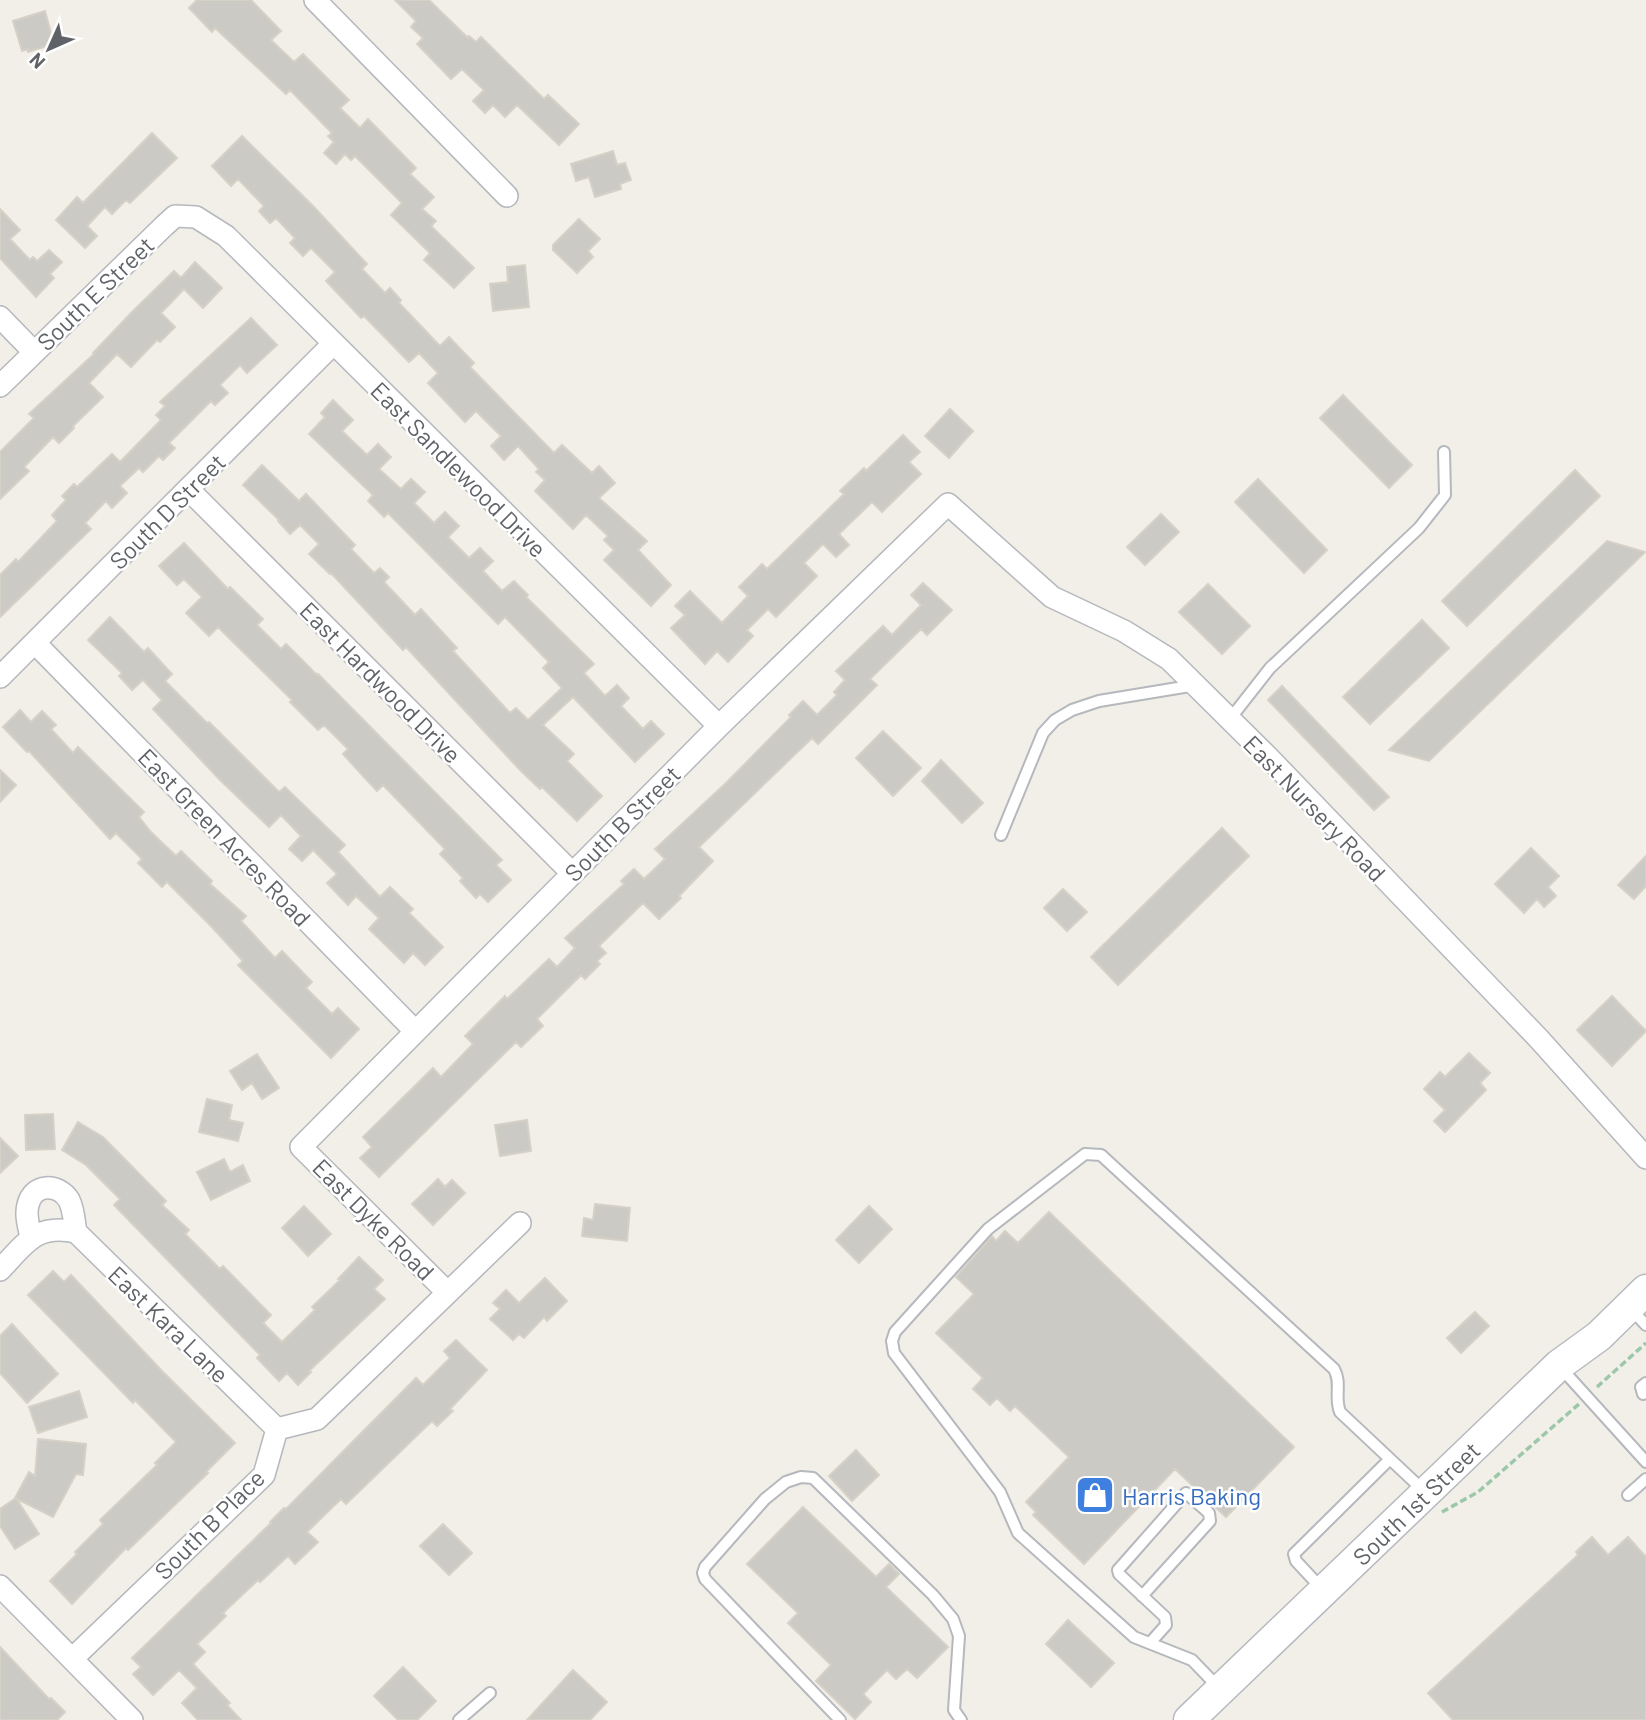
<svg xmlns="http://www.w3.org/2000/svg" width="1646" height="1720" viewBox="0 0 1646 1720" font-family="Barlow,sans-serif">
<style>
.building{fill:#cccac5;stroke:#d6d1c6;stroke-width:2}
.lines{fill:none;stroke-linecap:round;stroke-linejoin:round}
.lane-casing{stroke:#b5b8bc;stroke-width:14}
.street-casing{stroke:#b5b8bc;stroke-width:24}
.secondary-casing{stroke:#b6babf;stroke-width:33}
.path{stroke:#9cc7a9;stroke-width:3.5;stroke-dasharray:7 3.5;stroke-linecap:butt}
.lane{stroke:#fff;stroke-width:10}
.street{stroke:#fff;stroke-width:21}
.secondary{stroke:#fff;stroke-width:30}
.labels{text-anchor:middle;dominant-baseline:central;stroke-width:5;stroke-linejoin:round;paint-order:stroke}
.street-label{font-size:24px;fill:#5f6368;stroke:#fff}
.shop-label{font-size:24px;fill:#366cbe;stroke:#fff;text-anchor:start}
</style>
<rect width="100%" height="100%" fill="#f1efe8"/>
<!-- building -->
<path class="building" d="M 197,0 L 251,0 L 281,31 L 271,40 L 294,62 L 303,54 L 349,100 L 340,108 L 360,128 L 368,119 L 416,168 L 410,174 L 434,197 L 422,209 L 436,221 L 431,226 L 474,268 L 454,288 L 424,260 L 430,253 L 391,215 L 402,203 L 355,156 L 351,160 L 345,154 L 336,164 L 324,153 L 334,142 L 328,136 L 332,133 L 290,90 L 286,94 L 215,28 L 212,32 L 189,8 Z
M 395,0 L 429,0 L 468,38 L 469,36 L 476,42 L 481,37 L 544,99 L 548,95 L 579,124 L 559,145 L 517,105 L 505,117 L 493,105 L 485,113 L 473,101 L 484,90 L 462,69 L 451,79 L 417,44 L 423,38 L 411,27 L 416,21 Z
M 45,11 L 54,44 L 28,52 L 28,49 L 22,51 L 13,21 Z
M 152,133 L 177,158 L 130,203 L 126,200 L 112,214 L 105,207 L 87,226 L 97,236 L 85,248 L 56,220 L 77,197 L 83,203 Z
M 242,136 L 313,206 L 367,264 L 362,269 L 385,293 L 390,288 L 401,300 L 399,303 L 440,346 L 449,337 L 474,363 L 470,367 L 554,453 L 562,445 L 592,473 L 599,466 L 615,483 L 599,498 L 647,541 L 638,550 L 671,585 L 651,606 L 604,560 L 614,550 L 604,540 L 608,536 L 586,515 L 573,529 L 535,491 L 545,480 L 536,472 L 539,469 L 518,446 L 504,460 L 491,446 L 501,436 L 476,411 L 465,422 L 428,383 L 438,373 L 419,353 L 409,362 L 364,316 L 361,318 L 326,281 L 335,272 L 311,248 L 303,256 L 290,243 L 295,238 L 276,218 L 270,223 L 259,211 L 264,206 L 238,179 L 231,186 L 212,166 Z
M 613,151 L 617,165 L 625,163 L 631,180 L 620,184 L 621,189 L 595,197 L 589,177 L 576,181 L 571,164 Z
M 0,209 L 20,230 L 10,239 L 30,260 L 33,257 L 37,261 L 49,250 L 62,262 L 50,274 L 54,278 L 36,297 L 0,258 Z
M 579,219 L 600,239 L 588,251 L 593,257 L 577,273 L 553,250 L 553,245 Z
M 195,262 L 222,288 L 203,308 L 184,289 L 161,313 L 175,327 L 160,342 L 157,340 L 131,367 L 117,354 L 89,383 L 103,397 L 73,426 L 74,428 L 59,443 L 53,437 L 24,467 L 29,471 L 0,499 L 0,452 L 34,418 L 29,414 L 94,354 L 93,353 L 131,313 L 174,271 L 181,278 Z
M 525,265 L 529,307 L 493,311 L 490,284 L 508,282 L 507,267 Z
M 251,318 L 277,345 L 247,373 L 240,365 L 220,385 L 228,393 L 215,405 L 211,401 L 169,443 L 175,448 L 163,460 L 159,456 L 143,472 L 139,468 L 120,486 L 127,493 L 112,508 L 106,501 L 85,523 L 91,529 L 0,617 L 0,575 L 16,559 L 18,562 L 57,521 L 52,515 L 66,500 L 62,496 L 74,484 L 77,487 L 112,454 L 120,462 L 161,420 L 156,415 L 165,406 L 160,402 Z
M 1343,395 L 1412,465 L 1389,488 L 1320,418 Z
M 333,400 L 353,420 L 342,431 L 367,455 L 378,444 L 391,457 L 379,469 L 401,489 L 411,479 L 425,492 L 414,503 L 434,523 L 445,512 L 459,526 L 448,537 L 469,558 L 480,548 L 493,561 L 483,571 L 502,591 L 514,581 L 528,595 L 526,597 L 594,664 L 584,673 L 605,696 L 617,685 L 629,698 L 621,706 L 643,729 L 651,721 L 664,734 L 635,762 L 573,697 L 543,725 L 574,754 L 567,761 L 602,796 L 577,821 L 542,787 L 540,789 L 520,770 L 406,647 L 403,650 L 331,573 L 330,574 L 309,554 L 319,544 L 300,525 L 290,534 L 278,521 L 279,520 L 243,485 L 262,465 L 299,501 L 306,494 L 355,545 L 351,549 L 374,573 L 380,568 L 389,577 L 384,582 L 415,615 L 421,609 L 457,648 L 453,651 L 510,713 L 516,708 L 528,720 L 562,688 L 543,668 L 549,662 L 505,617 L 498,624 L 388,513 L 384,517 L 368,501 L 373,495 L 309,434 L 325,417 L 321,413 Z
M 950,409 L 973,431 L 949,458 L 925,436 Z
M 903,435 L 920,452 L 909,462 L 921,474 L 882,512 L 872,502 L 839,534 L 849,545 L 836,557 L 823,544 L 804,563 L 817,576 L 776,617 L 768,609 L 747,630 L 753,636 L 728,662 L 717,651 L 705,664 L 671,628 L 685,615 L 675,606 L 690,591 L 722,623 L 748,596 L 739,587 L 762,564 L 767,569 L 844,494 L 840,491 L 864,468 L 866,471 Z
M 1575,470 L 1600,496 L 1467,626 L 1442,601 Z
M 1258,479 L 1327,550 L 1304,573 L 1235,502 Z
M 1161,514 L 1179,532 L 1145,565 L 1127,547 Z
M 1607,541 L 1645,552 L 1429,761 L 1389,750 Z
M 184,543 L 228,589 L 230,587 L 263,619 L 257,625 L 281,649 L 286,644 L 317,675 L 318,674 L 502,860 L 496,865 L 511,880 L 488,902 L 480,894 L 476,898 L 460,881 L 463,878 L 440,854 L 445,849 L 383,785 L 377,791 L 363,776 L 343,754 L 348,749 L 324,725 L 318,730 L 290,702 L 292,700 L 218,627 L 209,636 L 186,613 L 202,597 L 184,579 L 177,585 L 159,566 Z
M 923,583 L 952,610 L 927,635 L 921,629 L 870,679 L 877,685 L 818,744 L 812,738 L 699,847 L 713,861 L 679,896 L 681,898 L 659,919 L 643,903 L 599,946 L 606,953 L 597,961 L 600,964 L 585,979 L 581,975 L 537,1019 L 543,1026 L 521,1047 L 516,1042 L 379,1177 L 360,1158 L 372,1147 L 363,1137 L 433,1068 L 441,1077 L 473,1044 L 465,1036 L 505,996 L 507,999 L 549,959 L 557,967 L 575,948 L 565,938 L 624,884 L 621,881 L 634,869 L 644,879 L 665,859 L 655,849 L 726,783 L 791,717 L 789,715 L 803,701 L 817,715 L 837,695 L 834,692 L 845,680 L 836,671 L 883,626 L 892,635 L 921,605 L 911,595 Z
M 1208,584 L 1250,626 L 1222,654 L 1179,612 Z
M 110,617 L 144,652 L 148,648 L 172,674 L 165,681 L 207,723 L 209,722 L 279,792 L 285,787 L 345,845 L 338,852 L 380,897 L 390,887 L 413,909 L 409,913 L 443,947 L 425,965 L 413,953 L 404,963 L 369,929 L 379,918 L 356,896 L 348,905 L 327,883 L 337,874 L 313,850 L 302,861 L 289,849 L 301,836 L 281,815 L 269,827 L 220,780 L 153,709 L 162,700 L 143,680 L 132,690 L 119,676 L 122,673 L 88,640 Z
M 1422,620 L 1449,648 L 1370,724 L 1343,697 Z
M 1282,686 L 1389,797 L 1374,810 L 1268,700 Z
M 20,710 L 31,722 L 42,711 L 56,725 L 51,729 L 73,753 L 78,747 L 144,812 L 139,817 L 151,832 L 176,856 L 181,851 L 212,881 L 210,884 L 246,916 L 241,921 L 275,958 L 282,951 L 312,982 L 306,988 L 332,1014 L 338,1008 L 359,1029 L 331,1058 L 238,965 L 243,961 L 211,926 L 167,882 L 162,887 L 138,863 L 142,859 L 116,833 L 110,839 L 29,751 L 27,752 L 3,727 Z
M 883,731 L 921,768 L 893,796 L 856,758 Z
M 941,760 L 983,803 L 962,823 L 922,781 Z
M 0,770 L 16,785 L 0,802 Z
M 1222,828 L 1249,856 L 1118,985 L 1091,957 Z
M 1531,848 L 1559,876 L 1548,887 L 1556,896 L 1544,907 L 1537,899 L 1524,913 L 1495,884 Z
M 1646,856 L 1646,886 L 1634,899 L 1618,885 Z
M 1063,889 L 1087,912 L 1067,931 L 1044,908 Z
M 1612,996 L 1646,1031 L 1612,1066 L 1577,1030 Z
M 1469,1053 L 1490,1073 L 1480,1083 L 1486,1090 L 1445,1132 L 1434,1121 L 1445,1110 L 1424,1089 L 1440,1072 L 1445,1077 Z
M 257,1054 L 279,1088 L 262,1099 L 252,1083 L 242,1090 L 230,1071 Z
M 207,1099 L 232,1105 L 229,1120 L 243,1123 L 238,1141 L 199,1132 Z
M 53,1114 L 55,1149 L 26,1150 L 25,1115 Z
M 527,1120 L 531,1151 L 500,1156 L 495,1125 Z
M 78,1122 L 103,1137 L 166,1201 L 162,1205 L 189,1230 L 185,1234 L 220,1269 L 223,1266 L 271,1315 L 263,1323 L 282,1342 L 315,1310 L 312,1307 L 340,1280 L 338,1279 L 359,1257 L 383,1280 L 374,1289 L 385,1299 L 309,1371 L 311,1372 L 298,1385 L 287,1373 L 279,1381 L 257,1358 L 260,1355 L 114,1205 L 120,1199 L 86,1165 L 62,1150 Z
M 0,1138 L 18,1156 L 0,1173 Z
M 224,1159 L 230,1172 L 243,1165 L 250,1181 L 211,1200 L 197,1172 Z
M 438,1179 L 445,1187 L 452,1180 L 465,1193 L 433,1225 L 412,1204 Z
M 595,1204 L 630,1208 L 627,1241 L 582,1236 L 584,1218 L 593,1220 Z
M 304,1206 L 331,1234 L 308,1256 L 282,1228 Z
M 869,1206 L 892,1229 L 859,1263 L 836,1240 Z
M 1049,1212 L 1294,1447 L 1226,1517 L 1175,1469 L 1084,1564 L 1033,1515 L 1036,1512 L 1026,1502 L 1069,1457 L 1015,1406 L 1010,1411 L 997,1398 L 990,1405 L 973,1389 L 983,1378 L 936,1333 L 974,1294 L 956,1277 L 992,1236 L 996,1241 L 1005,1231 L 1018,1243 Z
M 53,1271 L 64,1282 L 71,1275 L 164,1373 L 235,1443 L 206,1472 L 208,1473 L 128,1550 L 126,1548 L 72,1604 L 50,1581 L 77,1554 L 75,1552 L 103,1524 L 100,1520 L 157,1465 L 155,1463 L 176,1442 L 135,1400 L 133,1403 L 28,1295 Z
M 545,1278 L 567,1301 L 547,1321 L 544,1317 L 524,1338 L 519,1334 L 513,1340 L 490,1319 L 500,1309 L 493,1303 L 506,1290 L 519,1303 Z
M 1475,1312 L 1489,1326 L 1461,1353 L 1447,1338 Z
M 12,1324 L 58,1374 L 27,1403 L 0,1373 L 0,1336 Z
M 456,1340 L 487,1370 L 450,1409 L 453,1411 L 437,1426 L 432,1421 L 346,1504 L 341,1499 L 307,1532 L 318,1542 L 295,1564 L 288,1556 L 260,1582 L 258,1580 L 223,1613 L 226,1616 L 197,1644 L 205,1652 L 193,1664 L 230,1703 L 227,1705 L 241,1720 L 198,1720 L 182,1703 L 197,1688 L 179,1670 L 153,1695 L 133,1674 L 141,1667 L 132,1658 L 271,1523 L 270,1522 L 284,1508 L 286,1509 L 416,1378 L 423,1385 L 450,1358 L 444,1351 Z
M 79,1391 L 87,1417 L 38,1433 L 29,1407 Z
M 38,1439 L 86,1444 L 83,1475 L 76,1474 L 53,1517 L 15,1498 L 29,1472 L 35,1476 Z
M 856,1450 L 879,1475 L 852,1501 L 829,1476 Z
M 16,1498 L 39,1534 L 15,1549 L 0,1526 L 0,1509 Z
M 803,1507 L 876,1577 L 889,1564 L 899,1574 L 886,1587 L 948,1647 L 917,1678 L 907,1669 L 896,1679 L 887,1670 L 863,1694 L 871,1702 L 855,1719 L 816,1681 L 831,1665 L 788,1623 L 798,1613 L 747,1564 Z
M 443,1524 L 472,1553 L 449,1575 L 420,1546 Z
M 1592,1537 L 1608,1555 L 1628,1537 L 1646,1557 L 1646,1720 L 1453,1720 L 1428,1693 L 1578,1555 L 1576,1552 Z
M 1068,1620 L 1114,1663 L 1091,1687 L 1046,1644 Z
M 0,1647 L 49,1699 L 51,1698 L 65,1712 L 57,1720 L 0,1720 Z
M 403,1667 L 436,1701 L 417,1720 L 398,1720 L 374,1696 Z
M 573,1670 L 607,1702 L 590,1720 L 527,1720 Z"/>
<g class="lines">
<!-- lane casing -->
<g class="lane-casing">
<path id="lane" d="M 1230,719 L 1270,668 L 1419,528 L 1445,495 L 1444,452
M 1001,835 L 1043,733 L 1055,720 L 1072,710 L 1099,701 L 1196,685
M 1631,1309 L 1646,1325
M 1561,1368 L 1646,1462
M 1643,1394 L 1641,1387 L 1646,1383
M 1628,1495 L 1646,1479
M 1322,1589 L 1296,1561 L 1294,1554 L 1390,1459
M 1142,1596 L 1210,1521 L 1209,1513 L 1186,1493 L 1118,1570 L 1119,1574 L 1165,1617 L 1166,1625 L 1150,1643
M 1220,1689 L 1192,1660 L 1134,1637 L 1018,1533 L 1000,1492 L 894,1353 L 892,1341 L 895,1332 L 988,1229 L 1085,1154 L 1101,1155 L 1334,1369 C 1342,1383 1334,1397 1340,1412 L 1424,1491
M 459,1720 L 490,1693
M 840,1720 L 705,1579 L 703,1573 L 705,1567 L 765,1499 L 786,1482 L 801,1477 L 813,1478 L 933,1595 L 953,1619 L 959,1636 L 954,1710 L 961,1720"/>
</g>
<!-- street casing -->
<g class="street-casing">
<path id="street" d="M 315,0 L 507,196
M 0,317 L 34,352
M 0,386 L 164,226 L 175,216 L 196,217 L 226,236 L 719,726
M 189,490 L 572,873
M 35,643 L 415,1031
M 0,677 L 333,344
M 31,1238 C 29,1227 25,1215 28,1205 C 33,1183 58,1183 69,1200 C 74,1210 74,1222 76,1232
M 0,1270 C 25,1244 36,1223 76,1232 L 277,1429
M 447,1292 L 301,1147 L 719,726 L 948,504 L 1052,597 L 1124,631 L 1169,659 L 1270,759 L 1539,1039 L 1646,1158
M 0,1586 L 132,1720
M 72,1659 L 264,1475 L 277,1429 L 317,1419 L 520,1223"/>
</g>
<!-- secondary casing -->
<g class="secondary-casing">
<path id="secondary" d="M 1189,1720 L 1559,1365 L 1599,1336 L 1646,1290"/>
</g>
<!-- path -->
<path class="path" d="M 1597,1387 L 1646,1343
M 1442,1512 L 1478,1492 L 1579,1404"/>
<!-- lane -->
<use href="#lane" class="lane"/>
<!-- street -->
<use href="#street" class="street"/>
<!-- secondary -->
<use href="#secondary" class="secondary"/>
</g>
<!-- icons -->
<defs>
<g id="shop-square" transform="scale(2.0125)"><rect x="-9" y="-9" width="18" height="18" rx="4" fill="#3f7fe0" stroke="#fff"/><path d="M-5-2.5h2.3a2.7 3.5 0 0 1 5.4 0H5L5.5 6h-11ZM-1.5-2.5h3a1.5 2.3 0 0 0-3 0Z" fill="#fff"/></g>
</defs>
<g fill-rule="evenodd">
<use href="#shop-square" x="1095" y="1495"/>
</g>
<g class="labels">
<!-- street labels -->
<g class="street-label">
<text transform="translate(95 293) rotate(-44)">South E Street</text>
<text transform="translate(459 469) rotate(45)">East Sandlewood Drive</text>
<text transform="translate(167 511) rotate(-45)">South D Street</text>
<text transform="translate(381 682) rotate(45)">East Hardwood Drive</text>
<text transform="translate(1315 808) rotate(46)">East Nursery Road</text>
<text transform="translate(622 823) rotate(-45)">South B Street</text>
<text transform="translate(225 837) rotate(46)">East Green Acres Road</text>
<text transform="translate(374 1219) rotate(45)">East Dyke Road</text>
<text transform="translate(169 1324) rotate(44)">East Kara Lane</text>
<text transform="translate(1416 1503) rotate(-44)">South 1st Street</text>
<text transform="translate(209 1524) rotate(-45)">South B Place</text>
</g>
<!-- shop labels -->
<g class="shop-label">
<text x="1122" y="1495">Harris Baking</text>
</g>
</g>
<!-- north arrow -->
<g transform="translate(49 49) rotate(225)" stroke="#ffffff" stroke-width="5" paint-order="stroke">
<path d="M0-5L12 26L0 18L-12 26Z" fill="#5f6368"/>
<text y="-10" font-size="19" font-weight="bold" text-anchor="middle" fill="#5f6368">N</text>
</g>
</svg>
